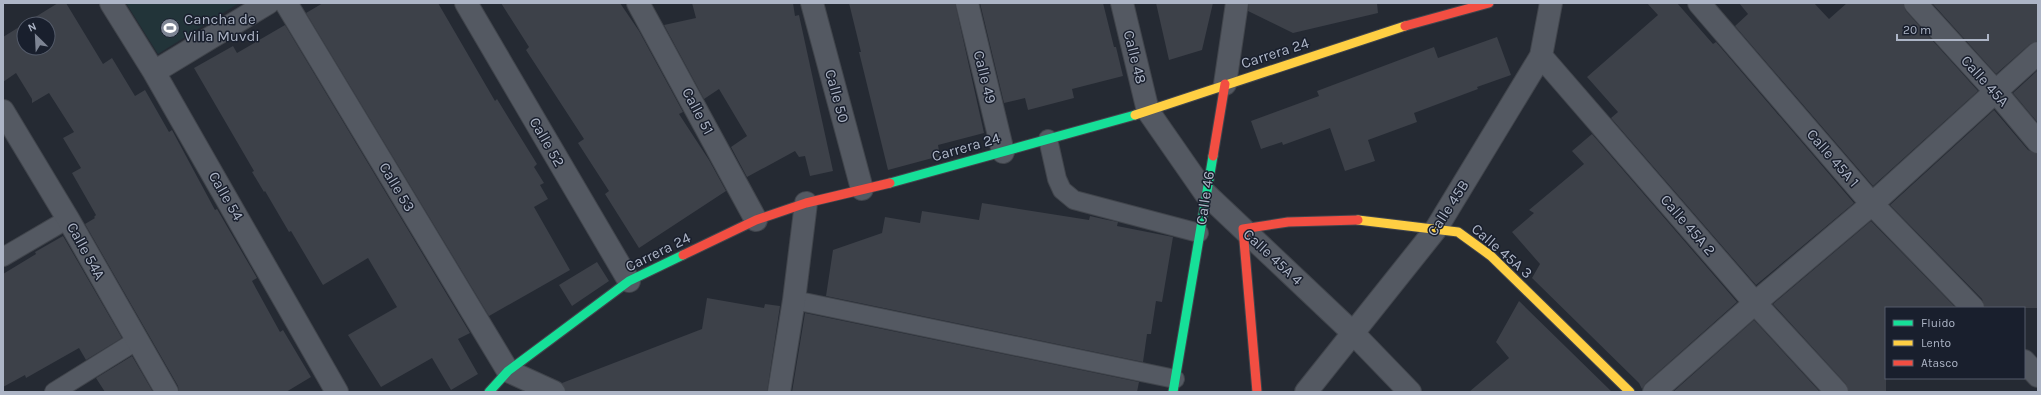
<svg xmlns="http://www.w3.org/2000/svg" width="2041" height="395" viewBox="0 0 2041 395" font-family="Karla,sans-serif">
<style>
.green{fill:#223439}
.building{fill:#3d4149;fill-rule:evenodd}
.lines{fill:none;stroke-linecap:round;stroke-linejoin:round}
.lane-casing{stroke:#41454c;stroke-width:20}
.street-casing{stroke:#41454c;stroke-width:24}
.fast-casing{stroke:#41454c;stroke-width:11}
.slow-casing{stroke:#41454c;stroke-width:11}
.jam-casing{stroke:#41454c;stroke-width:11}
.lane{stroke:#545962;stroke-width:18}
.street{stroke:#545962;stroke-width:22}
.fast{stroke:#16e098;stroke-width:9}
.slow{stroke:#ffcf43;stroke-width:9}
.jam{stroke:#f24e42;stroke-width:9}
.labels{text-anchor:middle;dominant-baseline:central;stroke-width:3;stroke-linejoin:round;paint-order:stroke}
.poi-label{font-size:15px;fill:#adb5c6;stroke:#191f2d;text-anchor:start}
.street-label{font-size:15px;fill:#adb5c6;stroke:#191f2d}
</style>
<rect width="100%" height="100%" fill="#252a33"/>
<!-- green -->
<path class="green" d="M 126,3 L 239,3 L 158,54 Z"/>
<!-- building -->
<path class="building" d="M 58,3 L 66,3 L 103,64 L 112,58 L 135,96 L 145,90 L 169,132 L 172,130 L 215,210 L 217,209 L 257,278 L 252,281 L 280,332 L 283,330 L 311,377 L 286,392 L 179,392 L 178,386 L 85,224 L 95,218 L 94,217 L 96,215 L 72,173 L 81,168 L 63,138 L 74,132 L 49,93 L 32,103 L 32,99 L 16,73 L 3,82 L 3,37 ZM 24,24 L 48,24 L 48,48 L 24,48 Z
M 323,3 L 438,3 L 495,101 L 497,99 L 537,164 L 534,167 L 544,183 L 540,185 L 548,199 L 534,207 L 570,270 L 489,316 L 306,13 Z
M 501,3 L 620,3 L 639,31 L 683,112 L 679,114 L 709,160 L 726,191 L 639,248 L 605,194 L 609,191 L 578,143 L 584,139 L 526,50 L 529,47 Z
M 692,3 L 793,3 L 795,16 L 799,15 L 833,171 L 810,176 L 805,156 L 799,157 L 795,151 L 747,177 L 731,147 L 747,136 L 719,89 L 704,99 L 664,25 L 696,18 Z
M 849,3 L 955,3 L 984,133 L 938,145 L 940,156 L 888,170 L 859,52 L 861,52 Z
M 980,3 L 1103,3 L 1114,47 L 1116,47 L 1123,76 L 1072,89 L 1074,98 L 1028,110 L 1025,98 L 1004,103 Z
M 1156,3 L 1213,3 L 1202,50 L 1169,60 Z
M 1249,3 L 1377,3 L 1378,13 L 1293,33 L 1248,11 Z
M 1647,3 L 1677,3 L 1713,44 L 1716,42 L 1854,203 L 1756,285 L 1611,118 L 1618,112 L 1587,77 L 1658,15 Z
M 1739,3 L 1814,3 L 1829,19 L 1847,3 L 1903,3 L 1906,11 L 1978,91 L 1873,186 L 1735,26 L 1748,14 Z
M 1932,3 L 2038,3 L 2038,41 L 2030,44 L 1996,74 Z
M 285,25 L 470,333 L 458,339 L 478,374 L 451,390 L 432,358 L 381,387 L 348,335 L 397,307 L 368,258 L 323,285 L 291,231 L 289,232 L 265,191 L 264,192 L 252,172 L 254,171 L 194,68 L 233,46 L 237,53 Z
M 1497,37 L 1511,75 L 1477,87 L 1478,89 L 1414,113 L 1417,122 L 1368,140 L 1375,161 L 1345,171 L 1330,128 L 1283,145 L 1282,142 L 1261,149 L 1251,121 L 1319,96 L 1317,91 L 1434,47 L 1438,58 Z
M 2038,70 L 2038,123 L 2013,93 Z
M 1994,110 L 2028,150 L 2038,154 L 2038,308 L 1985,308 L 1982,299 L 1890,205 Z
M 1592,134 L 1737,302 L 1646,383 L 1642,389 L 1639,383 L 1532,278 L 1540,264 L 1512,232 L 1534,213 L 1529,210 L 1584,164 L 1572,151 Z
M 982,203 L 1089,220 L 1090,216 L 1103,219 L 1118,222 L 1117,226 L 1173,237 L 1162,302 L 1156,301 L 1151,334 L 1147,334 L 1143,362 L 826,296 L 833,250 L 882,233 L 885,217 L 920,223 L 922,211 L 979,220 Z
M 1871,221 L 1956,308 L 1886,308 L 1886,392 L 1849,392 L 1846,384 L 1773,304 Z
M 63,236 L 122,338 L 86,360 L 79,348 L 26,378 L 25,375 L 3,387 L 3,274 L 36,254 L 35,252 Z
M 597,262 L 609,281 L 572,306 L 559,285 Z
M 707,298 L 764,308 L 765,304 L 780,306 L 767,392 L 566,392 L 562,383 L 702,329 Z
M 1519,301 L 1612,392 L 1469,392 L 1509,358 L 1496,342 Z
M 805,313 L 1139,382 L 1137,392 L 792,392 Z
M 1754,320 L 1820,392 L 1673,392 Z
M 132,356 L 153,392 L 105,392 L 96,378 Z"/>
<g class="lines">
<!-- lane casing -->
<g class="lane-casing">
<path id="lane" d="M 1048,139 L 1057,179 L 1062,190 L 1074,200 L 1199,233
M 3,257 L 68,219
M 794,300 L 1175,379
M 54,392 L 136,341"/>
</g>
<!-- street casing -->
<g class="street-casing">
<path id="street" d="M 111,3 L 154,72 L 337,392
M 286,3 L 508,371 L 554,392
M 466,3 L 629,281
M 638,3 L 756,220
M 812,3 L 862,189
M 967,3 L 1003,152
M 1122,3 L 1148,111 L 1205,193 L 1352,332 L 1410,392
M 1699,3 L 1872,204 L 1973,308
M 1915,3 L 1996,92 L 2038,142
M 1541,56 L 1755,303 L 1837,392
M 154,72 L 268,3
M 1225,84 L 1237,3
M 3,111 L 68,219 L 167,392
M 2024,361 L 2038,376
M 779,392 L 794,300 L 806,203
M 1306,392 L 1436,229 L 1541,56 L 1551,3
M 1654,392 L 1755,303 L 1872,204 L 2038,53"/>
</g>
<!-- fast casing -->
<g class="fast-casing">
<path id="fast" d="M 890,183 L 1135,115
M 489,392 L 508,371 L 629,281 L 683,255
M 1173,392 L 1213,156"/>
</g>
<!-- slow casing -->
<g class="slow-casing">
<path id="slow" d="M 1135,115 L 1405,26
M 1358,220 L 1458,232 L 1491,256 L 1630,392"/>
</g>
<!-- jam casing -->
<g class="jam-casing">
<path id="jam" d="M 1405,26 L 1489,3
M 1213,156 L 1225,84
M 683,255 L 756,220 L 806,203 L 890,183
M 1257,392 L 1243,229 L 1288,222 L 1358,220"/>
</g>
<!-- lane -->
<use href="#lane" class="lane"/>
<!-- street -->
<use href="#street" class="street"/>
<!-- fast -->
<use href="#fast" class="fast"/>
<!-- slow -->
<use href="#slow" class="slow"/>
<!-- jam -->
<use href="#jam" class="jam"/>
</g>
<!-- icons -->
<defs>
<g id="stadium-disc" transform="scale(1)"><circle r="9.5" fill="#7d8493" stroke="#191f2d"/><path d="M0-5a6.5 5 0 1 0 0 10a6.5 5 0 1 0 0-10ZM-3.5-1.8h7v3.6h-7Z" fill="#fff"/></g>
</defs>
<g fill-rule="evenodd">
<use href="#stadium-disc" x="170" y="28"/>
</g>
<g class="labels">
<!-- poi labels -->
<g class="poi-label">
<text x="184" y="19">Cancha de<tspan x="184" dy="17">Villa Muvdi</tspan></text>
</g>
<!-- street labels -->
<g class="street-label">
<text transform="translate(1275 53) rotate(-18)">Carrera 24</text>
<text transform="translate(1135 57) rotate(76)">Calle 48</text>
<text transform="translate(985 77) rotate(76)">Calle 49</text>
<text transform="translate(1985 81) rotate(48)">Calle 45A</text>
<text transform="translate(837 96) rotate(75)">Calle 50</text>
<text transform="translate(698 111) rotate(62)">Calle 51</text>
<text transform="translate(547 142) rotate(60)">Calle 52</text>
<text transform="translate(966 147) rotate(-16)">Carrera 24</text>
<text transform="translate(1833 158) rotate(49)">Calle 45A 1</text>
<text transform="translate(397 187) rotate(59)">Calle 53</text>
<text transform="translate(226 196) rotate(60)">Calle 54</text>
<text transform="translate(1205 198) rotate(-81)">Calle 46</text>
<text transform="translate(1448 208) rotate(-57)">Calle 45B</text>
<text transform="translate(1688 225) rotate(49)">Calle 45A 2</text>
<text transform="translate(86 251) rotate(61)">Calle 54A</text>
<text transform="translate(1502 251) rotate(41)">Calle 45A 3</text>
<text transform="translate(658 252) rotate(-26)">Carrera 24</text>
<text transform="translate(1273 257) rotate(43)">Calle 45A 4</text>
</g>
</g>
<!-- border -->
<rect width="2041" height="395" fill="none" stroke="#adb5c6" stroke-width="8"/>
<!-- legend -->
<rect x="1885" y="307" width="140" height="72" fill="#191f2d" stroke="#545b6a"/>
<rect x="1893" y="320" width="20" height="6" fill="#16e098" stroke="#545b6a"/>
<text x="1921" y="327" font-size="12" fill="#adb5c6">Fluido</text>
<rect x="1893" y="340" width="20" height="6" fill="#ffcf43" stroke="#545b6a"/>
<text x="1921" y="347" font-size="12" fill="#adb5c6">Lento</text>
<rect x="1893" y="360" width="20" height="6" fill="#f24e42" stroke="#545b6a"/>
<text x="1921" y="367" font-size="12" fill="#adb5c6">Atasco</text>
<!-- north arrow -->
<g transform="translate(36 36) rotate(336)"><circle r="19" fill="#191f2d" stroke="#545b6a"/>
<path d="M0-3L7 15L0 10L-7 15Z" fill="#7d8493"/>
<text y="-6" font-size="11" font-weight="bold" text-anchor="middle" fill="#adb5c6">N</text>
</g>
<!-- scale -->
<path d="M1897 34v6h91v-6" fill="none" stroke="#adb5c6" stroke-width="2"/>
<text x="1903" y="34" font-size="12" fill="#adb5c6" stroke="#191f2d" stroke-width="3" paint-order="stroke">20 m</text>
</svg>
